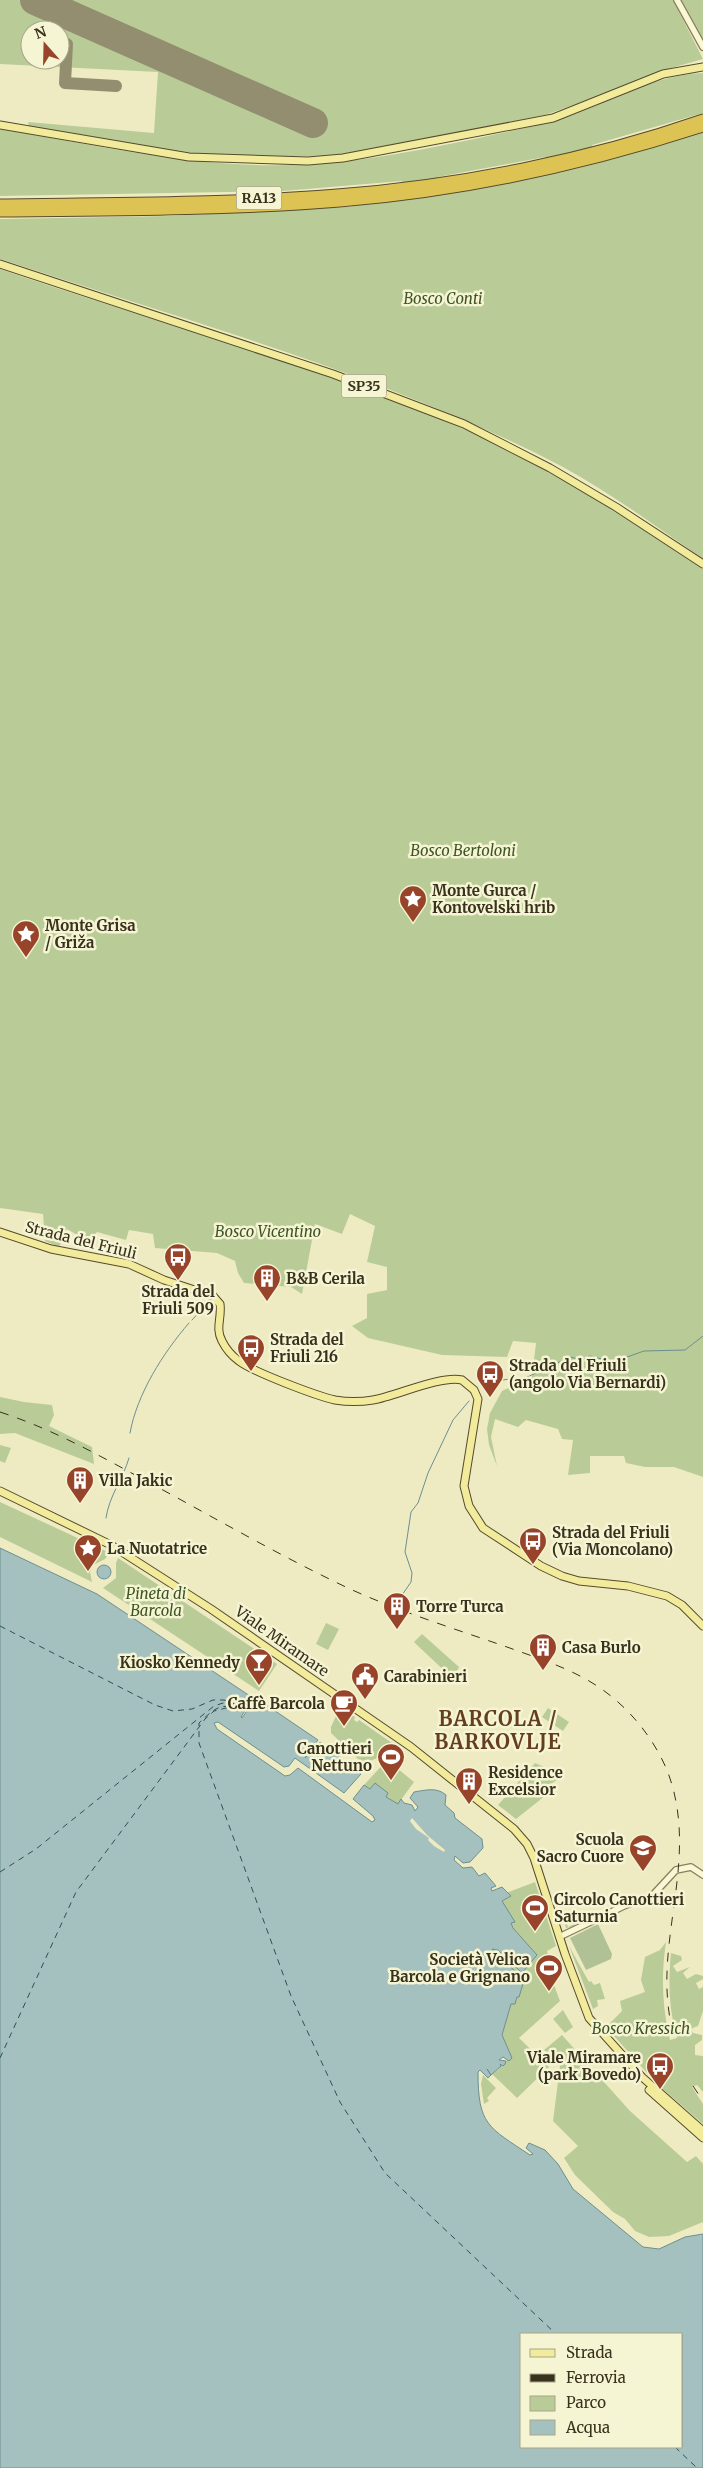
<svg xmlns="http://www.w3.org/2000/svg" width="703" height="2468" viewBox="0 0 703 2468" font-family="Merriweather,serif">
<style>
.green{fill:#b9cc97;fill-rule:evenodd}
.cemetery{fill:#b1c196}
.water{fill:#a5c1bf;stroke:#6c8f8f;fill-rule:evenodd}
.pier{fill:#eeebc3}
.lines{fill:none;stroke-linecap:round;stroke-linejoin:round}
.stream{stroke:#6c8f8f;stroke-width:1}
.ferry{stroke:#2d5058;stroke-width:1;stroke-dasharray:6 5;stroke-linecap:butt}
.taxiway{stroke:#938e70;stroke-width:12}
.runway{stroke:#938e70;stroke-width:30}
.minor-casing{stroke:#887e5a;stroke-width:8}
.major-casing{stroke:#564a2e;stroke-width:9}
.highway-casing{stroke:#564a2e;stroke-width:11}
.minor{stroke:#f9f7d6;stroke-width:5.5}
.major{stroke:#f1eb9b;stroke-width:7}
.highway{stroke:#ddc254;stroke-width:9}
.rail{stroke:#38311e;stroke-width:1;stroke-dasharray:9 9;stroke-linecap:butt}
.labels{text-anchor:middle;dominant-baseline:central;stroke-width:5;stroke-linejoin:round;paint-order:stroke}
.shield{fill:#f5f4d3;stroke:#716c54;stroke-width:1}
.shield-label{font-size:14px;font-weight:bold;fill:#38311e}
.park-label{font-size:15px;font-style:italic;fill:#3d5425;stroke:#f5f4d3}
.poi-label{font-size:15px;font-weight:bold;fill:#38311e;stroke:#f5f4d3;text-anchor:start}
.street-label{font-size:15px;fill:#38311e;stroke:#f5f4d3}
.district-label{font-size:20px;font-weight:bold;letter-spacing:1px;fill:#643e1e;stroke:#f5f4d3}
</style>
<rect width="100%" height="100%" fill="#eeebc3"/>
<!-- green -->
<path class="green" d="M 0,0 L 673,0 L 703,59 L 657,72 L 599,96 L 545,115 L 350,154 L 327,157 L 187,154 L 29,127 L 28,122 L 154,133 L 158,72 L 0,64 ZM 30,30 L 60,30 L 60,60 L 30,60 Z
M 681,0 L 703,0 L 703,40 Z
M 703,73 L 703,113 L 592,145 L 597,162 L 703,132 L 703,559 C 657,527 611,493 561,466 C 384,374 189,322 0,259 L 0,219 L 169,216 L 347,207 L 404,199 L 402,181 L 283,191 L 0,196 L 0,129 C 103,146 206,171 311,164 C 383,160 463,141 534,126 C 592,115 643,75 703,73 ZM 545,157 L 549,174 L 440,194 L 438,177 Z
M 0,269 C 149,320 303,362 449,423 C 538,460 623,515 703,569 L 703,1477 L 674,1467 L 645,1467 L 626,1463 L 624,1456 L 590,1456 L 590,1473 L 568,1475 L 573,1440 L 562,1439 L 558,1429 L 526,1420 L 518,1427 L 495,1419 L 491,1437 L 497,1466 L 489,1445 L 487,1429 L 490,1413 L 502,1391 L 532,1377 L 536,1343 L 513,1341 L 507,1357 L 442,1355 L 368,1338 L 352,1326 L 367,1318 L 367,1294 L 387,1290 L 387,1267 L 367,1262 L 375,1226 L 350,1214 L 342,1234 L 315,1224 L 302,1294 L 291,1287 L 244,1283 L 238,1273 L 235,1261 L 217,1253 L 155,1248 L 153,1234 L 129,1230 L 126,1240 L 97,1232 L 85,1246 L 79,1236 L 67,1229 L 59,1247 L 45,1241 L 43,1214 L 0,1208 Z
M 0,1397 L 24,1402 L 52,1405 L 54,1415 L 49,1426 L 92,1447 L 94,1464 L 15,1433 L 0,1434 Z
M 0,1445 L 11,1448 L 5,1463 L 0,1461 Z
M 0,1502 L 110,1553 L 105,1559 L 93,1565 L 90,1572 L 92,1582 L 0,1537 Z
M 118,1558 L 277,1664 L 259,1691 L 103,1588 L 116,1578 L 116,1563 Z
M 326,1623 L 339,1629 L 328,1650 L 316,1644 Z
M 422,1634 L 459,1667 L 456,1673 L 450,1676 L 417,1645 L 414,1642 Z
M 340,1707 L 355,1717 L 354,1720 L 357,1722 L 359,1720 L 399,1748 L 366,1763 L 361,1762 L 331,1733 L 331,1727 Z
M 548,1708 L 569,1722 L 563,1731 L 542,1717 Z
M 387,1760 L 414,1782 L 398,1804 C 391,1802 386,1799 385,1792 L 375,1784 L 370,1789 L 364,1785 Z
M 535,1763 L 563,1775 L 546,1788 L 545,1796 L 516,1819 L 498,1805 Z
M 535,1882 L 556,1946 L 547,1951 L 549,1959 L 551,1958 L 552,1980 L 560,2001 L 519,2038 L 549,2067 L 517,2098 L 492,2074 L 499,2069 L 500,2064 L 506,2062 L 509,2055 L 502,2035 L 511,2003 L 492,1949 L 498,1950 L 522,1973 L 537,1955 L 514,1929 L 502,1901 L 509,1896 L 506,1893 Z
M 558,1904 L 560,1904 L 568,1927 L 575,1924 L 576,1921 L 575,1926 L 566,1928 Z
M 666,1942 C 661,1975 662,2007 670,2040 L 677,2038 C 669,2009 668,1983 671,1953 L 681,1956 L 682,1960 L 673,1966 L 677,1972 L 690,1967 L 683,1973 L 687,1979 L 696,1974 L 703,1976 L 703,1979 L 696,1983 L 699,1989 L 703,1987 L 703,2011 L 698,2026 L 690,2029 L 693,2033 L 702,2035 L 702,2040 L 695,2045 L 695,2055 L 703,2056 L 703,2092 L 697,2085 L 692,2087 L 703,2104 L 703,2124 L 657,2084 L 606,2027 L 622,2011 L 620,2001 L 645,1992 L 641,1980 L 645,1957 L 660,1950 Z
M 569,1946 L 589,1982 L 591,1981 L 594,1985 L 600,1983 L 605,1999 L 597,2000 L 598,2006 L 593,2009 Z
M 563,2010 L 573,2027 L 565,2033 L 553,2019 Z
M 562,2035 L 630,2111 L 687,2162 L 696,2156 L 703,2164 L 703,2222 L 669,2236 L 649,2237 L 635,2231 L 625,2219 L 613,2212 L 575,2175 L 564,2158 L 578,2146 L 553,2121 L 560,2066 L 544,2050 Z
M 483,2075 L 496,2088 L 487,2098 L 489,2101 L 484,2104 L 481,2084 Z"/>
<!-- cemetery -->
<path class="cemetery" d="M 598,1924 L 612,1954 L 611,1959 L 586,1970 L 570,1938 Z"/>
<!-- water -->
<path class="water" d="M 0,1548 L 97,1594 L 253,1698 L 241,1717 L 242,1718 L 256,1698 L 318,1740 L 305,1758 L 320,1742 L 361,1774 L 344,1793 L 295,1758 L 289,1766 L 284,1767 L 218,1722 L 214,1723 L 217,1729 L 285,1776 L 290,1775 L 298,1768 L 372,1822 L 375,1820 L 373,1816 L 353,1799 L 364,1785 L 370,1789 L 375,1783 L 388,1793 L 386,1797 L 398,1804 L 401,1799 L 404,1803 L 412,1805 L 415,1811 L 418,1807 L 410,1798 L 414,1792 C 426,1790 437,1787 446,1795 L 445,1805 L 454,1813 L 455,1818 L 482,1839 L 483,1848 L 470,1862 L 463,1863 L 455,1856 L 454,1860 L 463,1868 L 472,1867 L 479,1876 L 485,1873 L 496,1886 L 491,1888 L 492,1891 L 502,1887 L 511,1896 L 502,1901 L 515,1922 L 511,1923 L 513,1928 L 537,1955 L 522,1973 L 498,1950 L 492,1949 L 521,1977 L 523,1984 L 519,1997 L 517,1997 L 515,2004 L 511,2004 L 502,2035 L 512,2058 L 509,2061 L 503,2057 L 499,2060 L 506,2061 L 505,2064 L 503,2066 L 500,2064 L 501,2066 L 491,2075 L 487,2069 L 491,2075 L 488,2078 L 480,2070 L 478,2072 C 478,2125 488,2127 530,2155 L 533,2154 L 526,2148 L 529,2143 L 545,2150 L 558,2164 L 573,2189 L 643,2247 L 659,2249 L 685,2237 L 703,2234 L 703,2468 L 0,2468 ZM 522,2334 L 682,2334 L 682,2447 L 522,2447 Z
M97 1572a7 7 0 1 1 14 0a7 7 0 1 1-14 0Z"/>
<!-- pier -->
<path class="pier" d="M 412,1818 L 427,1835 L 445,1850 L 444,1852 L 434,1846 L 428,1840 L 429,1838 L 416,1829 L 410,1821 Z"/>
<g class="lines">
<!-- stream -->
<path class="stream" d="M 192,1320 L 205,1306 L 215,1302
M 495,1381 L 510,1379 L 521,1380 L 570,1357 L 582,1360 L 590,1356 L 613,1362 L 644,1351 L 685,1350 L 703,1336
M 130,1433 C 137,1394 163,1353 189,1323
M 106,1518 C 109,1496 123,1479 129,1458
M 400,1598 L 411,1582 L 412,1573 L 405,1552 L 411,1512 L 418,1503 L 428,1473 L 453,1420 L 469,1401"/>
<!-- ferry -->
<path class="ferry" d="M 0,1626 L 155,1705 L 173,1711 L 192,1709 L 213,1700 L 224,1700 L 246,1708 C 220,1705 219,1704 199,1723 L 199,1743 L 291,1996 L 340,2102 L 385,2173 L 556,2334
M 0,1872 L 36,1849 L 214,1706 L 223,1703 L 238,1706
M 0,2058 L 76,1892 L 205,1719 L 214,1711 L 230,1707
M 675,2447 L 697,2468"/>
<!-- taxiway -->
<path class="taxiway" d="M 67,44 L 65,83 L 116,86"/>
<!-- runway -->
<path class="runway" d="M 35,0 L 313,123"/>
<!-- minor casing -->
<g class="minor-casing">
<path id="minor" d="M 677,0 L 703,47
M 559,1937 L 626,1905 L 651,1897 L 676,1870 L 691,1867 L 703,1875"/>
</g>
<!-- major casing -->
<g class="major-casing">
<path id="major" d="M 0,125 L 189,157 L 308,161 L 343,158 L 553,118 L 663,74 L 703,67
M 0,264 L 333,374 L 464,424 L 550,468 L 616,507 L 703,564
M 0,1232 L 51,1249 L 129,1264 L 164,1280 L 213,1296 L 220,1304 C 222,1318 215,1328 222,1341 C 226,1349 232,1356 239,1361 C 253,1372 317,1396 335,1400 C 347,1402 361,1402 373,1400 C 396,1396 441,1375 462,1380 L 474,1390 L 478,1399 L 464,1486 L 469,1506 L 483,1528 L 541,1566 L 562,1576 L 579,1581 L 628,1586 L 667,1596 L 682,1605 L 703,1626
M 0,1491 L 111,1545 L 211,1609 L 411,1747 L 514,1829 L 527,1844 L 534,1858 L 565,1954 L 589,2018 L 642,2077 L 703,2131
M 649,2090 L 703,2138"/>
</g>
<!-- highway casing -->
<g class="highway-casing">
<path id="highway" d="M 0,204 C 112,202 225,203 337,194 C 458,185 588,159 703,119
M 0,212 C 113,211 228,211 340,202 C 463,192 586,165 703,127"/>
</g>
<!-- minor -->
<use href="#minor" class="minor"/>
<!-- major -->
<use href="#major" class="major"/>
<!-- highway -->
<use href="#highway" class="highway"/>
<!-- rail -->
<path class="rail" d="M 0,1412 C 49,1428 93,1452 137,1476 C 208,1514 278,1555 350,1589 C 401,1612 455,1629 507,1647 C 537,1658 567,1667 594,1684 C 626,1704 652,1735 667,1770 C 703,1863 647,1949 675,2039
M 693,2086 L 703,2101"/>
</g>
<!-- icons -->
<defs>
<g id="sight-pin" transform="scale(1.4375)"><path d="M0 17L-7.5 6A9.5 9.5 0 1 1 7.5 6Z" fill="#97442a" stroke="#f5f4d3"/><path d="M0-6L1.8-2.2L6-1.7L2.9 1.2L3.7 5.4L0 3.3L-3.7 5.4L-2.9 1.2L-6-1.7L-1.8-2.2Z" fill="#fff"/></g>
<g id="bus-pin" transform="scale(1.4375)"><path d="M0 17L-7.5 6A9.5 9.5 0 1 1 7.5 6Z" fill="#97442a" stroke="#f5f4d3"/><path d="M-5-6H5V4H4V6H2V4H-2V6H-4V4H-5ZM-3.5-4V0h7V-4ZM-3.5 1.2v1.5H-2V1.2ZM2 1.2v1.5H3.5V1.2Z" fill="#fff"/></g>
<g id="building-pin" transform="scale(1.4375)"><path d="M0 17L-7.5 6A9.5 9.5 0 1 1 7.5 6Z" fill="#97442a" stroke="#f5f4d3"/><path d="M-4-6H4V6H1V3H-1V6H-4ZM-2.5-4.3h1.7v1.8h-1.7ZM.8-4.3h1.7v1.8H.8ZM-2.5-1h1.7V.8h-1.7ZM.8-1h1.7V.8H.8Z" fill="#fff"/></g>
<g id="bar-pin" transform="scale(1.4375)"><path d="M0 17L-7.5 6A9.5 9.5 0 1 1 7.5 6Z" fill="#97442a" stroke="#f5f4d3"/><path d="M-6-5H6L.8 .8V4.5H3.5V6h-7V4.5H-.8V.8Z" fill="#fff"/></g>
<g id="civic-pin" transform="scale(1.4375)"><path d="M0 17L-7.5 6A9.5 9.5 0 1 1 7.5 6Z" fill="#97442a" stroke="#f5f4d3"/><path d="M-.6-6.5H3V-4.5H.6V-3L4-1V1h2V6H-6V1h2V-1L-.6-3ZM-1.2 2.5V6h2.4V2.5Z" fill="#fff"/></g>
<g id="cafe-pin" transform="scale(1.4375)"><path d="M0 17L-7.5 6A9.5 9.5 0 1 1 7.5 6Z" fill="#97442a" stroke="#f5f4d3"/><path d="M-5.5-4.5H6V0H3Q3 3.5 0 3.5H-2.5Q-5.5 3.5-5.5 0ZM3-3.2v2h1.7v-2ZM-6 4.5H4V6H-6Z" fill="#fff"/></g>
<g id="stadium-pin" transform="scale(1.4375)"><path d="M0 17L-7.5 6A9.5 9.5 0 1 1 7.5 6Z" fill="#97442a" stroke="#f5f4d3"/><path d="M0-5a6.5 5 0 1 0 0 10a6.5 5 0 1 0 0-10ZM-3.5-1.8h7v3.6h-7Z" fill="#fff"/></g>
<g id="school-pin" transform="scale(1.4375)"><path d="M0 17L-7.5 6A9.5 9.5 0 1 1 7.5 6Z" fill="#97442a" stroke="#f5f4d3"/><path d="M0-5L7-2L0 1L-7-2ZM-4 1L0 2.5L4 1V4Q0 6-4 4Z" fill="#fff"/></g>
</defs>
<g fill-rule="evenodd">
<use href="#sight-pin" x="413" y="899"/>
<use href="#sight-pin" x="26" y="934"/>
<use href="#bus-pin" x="178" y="1257"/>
<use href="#building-pin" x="267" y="1278"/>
<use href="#bus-pin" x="251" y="1348"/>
<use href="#bus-pin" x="490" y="1374"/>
<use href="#building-pin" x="80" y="1480"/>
<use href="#bus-pin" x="533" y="1541"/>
<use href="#sight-pin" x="88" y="1548"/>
<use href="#building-pin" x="397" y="1606"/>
<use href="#building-pin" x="543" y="1647"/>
<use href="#bar-pin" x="259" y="1662"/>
<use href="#civic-pin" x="365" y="1676"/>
<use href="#cafe-pin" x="344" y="1703"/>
<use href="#stadium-pin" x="391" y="1757"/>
<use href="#building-pin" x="469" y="1781"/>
<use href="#school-pin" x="643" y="1848"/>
<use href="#stadium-pin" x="535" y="1908"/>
<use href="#stadium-pin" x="549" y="1968"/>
<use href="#bus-pin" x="660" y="2066"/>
</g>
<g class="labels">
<!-- shield labels -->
<g class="shield">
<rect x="236.5" y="186.5" width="45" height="23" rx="4"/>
<rect x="341.5" y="374.5" width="45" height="23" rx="4"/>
</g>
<g class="shield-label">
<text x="259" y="198">RA13</text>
<text x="364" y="386">SP35</text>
</g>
<!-- park labels -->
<g class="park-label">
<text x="443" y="298">Bosco Conti</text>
<text x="463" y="850">Bosco Bertoloni</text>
<text x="268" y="1231">Bosco Vicentino</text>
<text x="156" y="1593">Pineta di<tspan x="156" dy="17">Barcola</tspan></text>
<text x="641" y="2028">Bosco Kressich</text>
</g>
<!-- poi labels -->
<g class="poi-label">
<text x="432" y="890">Monte Gurca /<tspan x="432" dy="17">Kontovelski hrib</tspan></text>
<text x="45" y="925">Monte Grisa<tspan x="45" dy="17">/ Griža</tspan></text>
<text x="286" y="1278">B&amp;B Cerila</text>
<text x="178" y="1291" text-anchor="middle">Strada del<tspan x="178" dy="17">Friuli 509</tspan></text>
<text x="270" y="1339">Strada del<tspan x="270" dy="17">Friuli 216</tspan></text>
<text x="509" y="1365">Strada del Friuli<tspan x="509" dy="17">(angolo Via Bernardi)</tspan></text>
<text x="99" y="1480">Villa Jakic</text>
<text x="552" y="1532">Strada del Friuli<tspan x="552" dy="17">(Via Moncolano)</tspan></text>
<text x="107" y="1548">La Nuotatrice</text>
<text x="416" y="1606">Torre Turca</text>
<text x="562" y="1647">Casa Burlo</text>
<text x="240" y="1662" text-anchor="end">Kiosko Kennedy</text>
<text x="384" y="1676">Carabinieri</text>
<text x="325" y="1703" text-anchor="end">Caffè Barcola</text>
<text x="372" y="1748" text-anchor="end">Canottieri<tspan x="372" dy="17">Nettuno</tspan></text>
<text x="488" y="1772">Residence<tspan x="488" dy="17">Excelsior</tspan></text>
<text x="624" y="1839" text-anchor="end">Scuola<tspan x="624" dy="17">Sacro Cuore</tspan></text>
<text x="554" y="1899">Circolo Canottieri<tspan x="554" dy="17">Saturnia</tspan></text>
<text x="530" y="1959" text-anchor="end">Società Velica<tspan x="530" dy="17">Barcola e Grignano</tspan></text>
<text x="641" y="2057" text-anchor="end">Viale Miramare<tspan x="641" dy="17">(park Bovedo)</tspan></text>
</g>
<!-- street labels -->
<g class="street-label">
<text transform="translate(81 1240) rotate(14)">Strada del Friuli</text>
<text transform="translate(282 1641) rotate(35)">Viale Miramare</text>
</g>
<!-- district labels -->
<g class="district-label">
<text x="498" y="1718">BARCOLA /<tspan x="498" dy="23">BARKOVLJE</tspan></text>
</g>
</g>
<!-- legend -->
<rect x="520" y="2333" width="162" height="115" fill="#f5f4d3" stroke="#a9a68b"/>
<rect x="530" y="2349" width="25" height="8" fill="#f1eb9b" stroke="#a9a68b"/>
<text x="566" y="2358" font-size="15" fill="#38311e">Strada</text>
<rect x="530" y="2374" width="25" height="8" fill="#38311e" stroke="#a9a68b"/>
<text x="566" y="2383" font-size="15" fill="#38311e">Ferrovia</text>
<rect x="530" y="2396" width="25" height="15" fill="#b9cc97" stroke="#a9a68b"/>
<text x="566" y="2408" font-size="15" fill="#38311e">Parco</text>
<rect x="530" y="2420" width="25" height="15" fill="#a5c1bf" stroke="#a9a68b"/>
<text x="566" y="2433" font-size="15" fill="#38311e">Acqua</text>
<!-- north arrow -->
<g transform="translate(45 45) rotate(340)"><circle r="24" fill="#f5f4d3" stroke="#a9a68b"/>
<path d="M0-4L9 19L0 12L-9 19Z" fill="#97442a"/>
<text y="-8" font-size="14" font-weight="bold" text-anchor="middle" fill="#38311e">N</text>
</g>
</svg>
